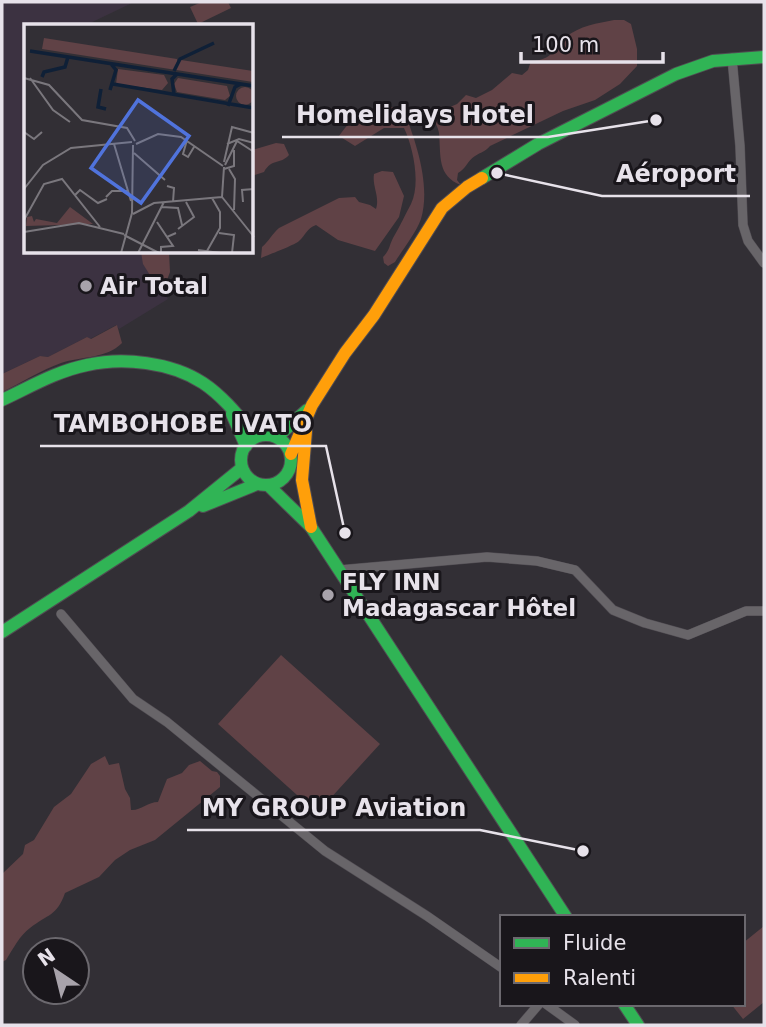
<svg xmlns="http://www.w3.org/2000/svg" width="766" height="1027" viewBox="0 0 766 1027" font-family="'DejaVu Sans',sans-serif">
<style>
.built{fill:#3c3241}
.green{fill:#604246}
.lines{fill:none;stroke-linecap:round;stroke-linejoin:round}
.street-casing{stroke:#504c52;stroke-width:10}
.fast-casing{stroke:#504c52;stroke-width:14}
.slow-casing{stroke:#504c52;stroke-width:14}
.street{stroke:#686569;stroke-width:9}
.fast{stroke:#30b455;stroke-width:12}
.slow{stroke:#ff9f0a;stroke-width:12}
.poi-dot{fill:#a8a3ab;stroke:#19161b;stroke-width:2.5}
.labels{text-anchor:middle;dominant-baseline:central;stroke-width:6;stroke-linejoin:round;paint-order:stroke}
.poi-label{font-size:23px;font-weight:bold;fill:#e7e2ea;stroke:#19161b;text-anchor:start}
.inset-river{fill:none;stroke:#0f2037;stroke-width:3.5}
.inset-road{fill:none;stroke:#7a777d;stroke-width:2}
.view{fill:#5073dc;fill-opacity:0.15;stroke:#5073dc;stroke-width:3.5}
.inset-edge{fill:none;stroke:#e7e2ea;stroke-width:3.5}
.leader{fill:none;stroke:#e7e2ea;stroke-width:2.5}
.callout-dot{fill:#e7e2ea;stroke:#19161b;stroke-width:2.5}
.callout-label{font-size:24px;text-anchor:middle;font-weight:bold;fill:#e7e2ea;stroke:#19161b;stroke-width:6;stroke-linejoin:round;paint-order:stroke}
</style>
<rect width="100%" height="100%" fill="#322f35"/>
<!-- built -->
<path class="built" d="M 2,2 L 134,2 L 84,26 L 26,26 L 26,252 L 141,252 L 168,299 L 119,329 L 116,325 L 90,339 L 87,337 L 48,357 L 40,356 L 2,374 Z"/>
<!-- green -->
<path class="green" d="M 202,2 L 228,2 L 231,8 L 198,24 L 190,7 Z
M 614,20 L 624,20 L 631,24 L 637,49 L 637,66 L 620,84 L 595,100 L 563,111 L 490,146 C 485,152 481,152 475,156 C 467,161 466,169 458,173 L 457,180 L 461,185 C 437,176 441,156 439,133 C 438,126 433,119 430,113 L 434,114 L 457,104 L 466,95 L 476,98 L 492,90 L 512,73 L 522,75 L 528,70 L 531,61 C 553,60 553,49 566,37 C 579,26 598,23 614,20 Z
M 392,107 L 404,111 C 416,142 431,185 421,219 C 416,233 403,249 395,262 L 388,266 L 384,263 L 383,257 C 390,250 389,246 393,238 C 400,226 405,215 411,204 C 421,183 413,147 404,128 L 384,128 L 355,146 L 339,136 C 358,110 361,113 392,107 Z
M 276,143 L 284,144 L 289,155 C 280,165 272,158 264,172 L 252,176 L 252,150 Z
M 382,171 L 393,172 L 404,196 L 399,217 L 375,251 L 338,240 L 316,225 C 306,229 306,235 299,241 C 295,245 268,255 261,258 L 262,247 C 269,241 272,234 279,228 L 339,198 L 355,197 L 359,202 L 370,205 L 376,209 C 380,196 372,187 374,174 Z
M 141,252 L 169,252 L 170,272 L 167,280 L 160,283 L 153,280 L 143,264 Z
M 117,325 L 122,343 C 106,359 82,356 61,363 C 41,370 21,383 2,392 L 2,374 L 40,356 L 48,357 L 87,337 L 91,339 Z
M 281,655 L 380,744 L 317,813 L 218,724 Z
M 105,756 L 109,765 L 119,763 L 125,789 L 130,798 L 131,810 C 140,811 148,802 158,802 L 167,779 L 182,773 L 189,765 L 200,761 L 212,771 L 217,772 L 220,776 L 220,787 L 155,840 L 130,850 L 115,860 L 99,877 L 65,893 C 57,916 48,914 30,928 C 20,935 13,949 6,960 L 2,962 L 2,874 L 23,854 L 25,845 L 34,840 L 54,807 L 71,794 L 91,764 Z
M 764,926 L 764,1002 L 743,1019 L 731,1004 L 743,1004 L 743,943 Z"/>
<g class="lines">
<!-- street casing -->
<g class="street-casing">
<path id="street" d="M 732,58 L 740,146 L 743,225 L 748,241 L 764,263
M 339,570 L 487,557 L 537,561 L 575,570 L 613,610 L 645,623 L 688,635 L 746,611 L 764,611
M 61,614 L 133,699 L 167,722 L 325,851 L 427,916 L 502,968
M 546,1004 L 575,1025
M 521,1025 L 539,1004"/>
</g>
<!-- fast casing -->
<g class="fast-casing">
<path id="fast" d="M 482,178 L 538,144 L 676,74 L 713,61 L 764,57
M 2,400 C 30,387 57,371 87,365 C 123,357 171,362 203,383 C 224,397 240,418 256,437
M 232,414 L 246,446
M241 460a25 25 0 1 1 50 0a25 25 0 1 1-50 0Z
M 277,437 L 307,410
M 268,485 L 311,527 L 566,917
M 203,506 L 257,484
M 2,632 L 189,511 L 242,468
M 624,1004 L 638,1025"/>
</g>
<!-- slow casing -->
<g class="slow-casing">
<path id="slow" d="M 306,431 L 302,480 L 311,527
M 291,454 L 312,405 L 345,353 L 374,315 L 442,208 L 467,187 L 482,178"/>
</g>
<!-- street -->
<use href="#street" class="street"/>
<!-- fast -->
<use href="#fast" class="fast"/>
<!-- slow -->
<use href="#slow" class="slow"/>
</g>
<!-- markers -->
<g class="poi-dot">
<circle cx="86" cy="286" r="7"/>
<circle cx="328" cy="595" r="7"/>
</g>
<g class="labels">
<!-- poi labels -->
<g class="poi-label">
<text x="100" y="286">Air Total</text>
<text x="342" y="582">FLY INN<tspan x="342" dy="26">Madagascar Hôtel</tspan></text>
</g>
</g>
<!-- overview -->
<g transform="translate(24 24)">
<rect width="229" height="229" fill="#322f35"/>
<path d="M 20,14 L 153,35 L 154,40 L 157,36 L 229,47 L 229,58 L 18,25 ZM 94,45 L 140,51 L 144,59 L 138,66 L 92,60 ZM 154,54 L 203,62 L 206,72 L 201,76 L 153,68 L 150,60 ZM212 72a9 9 0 1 1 18 0a9 9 0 1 1-18 0ZM 46,183 L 69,200 L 2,202 L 3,193 L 8,192 L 10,198 L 12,195 L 33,199 Z" fill="#604246"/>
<path class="inset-river" d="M 6,27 L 230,62M 150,47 L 156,35 L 190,19M 18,53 L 20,48 L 41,43 L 44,33M 89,60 L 230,84M 77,65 L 74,83 L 82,85M 86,66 L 92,46 L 87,40M 150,70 L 148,55 L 153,50M 204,82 L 211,63 L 217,60"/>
<path class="inset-road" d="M 0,54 L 25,61 L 58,96 L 103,104 L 111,117M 6,54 L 29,86 L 46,98M 0,108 L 10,115 L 18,108M 163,116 L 159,130 L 164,133 L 170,123M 90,120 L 107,177M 112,120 L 134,110 L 157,113 L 199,142M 203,120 L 215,115 L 230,119M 110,129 L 141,156M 200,138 L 208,103 L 230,109M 201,141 L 213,117 L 230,128M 200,145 L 210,142 L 210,126M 205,145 L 211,155 L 210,186M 143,162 L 150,164 L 149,178M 0,165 L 19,141 L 47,124 L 108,118M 51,171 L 56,166 L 74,179 L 83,175M 82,173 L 88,167 L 103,167M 198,173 L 230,213M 198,173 L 200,143M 219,178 L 218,166 L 230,165M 138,183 L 154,184 L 158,201M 109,190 L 130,179 L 198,173M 0,196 L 20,160 L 38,155 L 76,203M 133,198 L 143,213 L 152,209M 154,205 L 170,193 L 162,178M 0,208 L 55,199 L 100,210M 195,209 L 210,211 L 208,229M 100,211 L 135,229M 174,226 L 196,229M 183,227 L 196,204 L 196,188 L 188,174M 97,229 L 108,189 L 109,121M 114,229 L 140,178M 137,229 L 137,223 L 149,222 L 143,213"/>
<path class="view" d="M 114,76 L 165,112 L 117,179 L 67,144 Z"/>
<rect width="229" height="229" class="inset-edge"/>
</g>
<!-- callouts -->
<path class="leader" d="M656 120L548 137H282M497 173L602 196H750M345 533L326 446H40M583 851L480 830H187"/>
<g class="callout-dot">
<circle cx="656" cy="120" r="7"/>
<circle cx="497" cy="173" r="7"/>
<circle cx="345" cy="533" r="7"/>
<circle cx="583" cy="851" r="7"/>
</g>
<g class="callout-label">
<text x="415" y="123">Homelidays Hotel</text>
<text x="676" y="182">Aéroport</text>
<text x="183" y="432">TAMBOHOBE IVATO</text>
<text x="334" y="816">MY GROUP Aviation</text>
</g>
<!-- border -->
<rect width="766" height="1027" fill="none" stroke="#e7e2ea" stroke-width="7"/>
<!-- legend -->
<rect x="500" y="915" width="245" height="91" fill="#19161b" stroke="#6b686e" stroke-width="2"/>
<rect x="514" y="938" width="35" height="10" fill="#30b455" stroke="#6b686e" stroke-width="2"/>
<text x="563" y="950" font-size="21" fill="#e7e2ea">Fluide</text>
<rect x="514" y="973" width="35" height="10" fill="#ff9f0a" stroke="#6b686e" stroke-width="2"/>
<text x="563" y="985" font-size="21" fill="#e7e2ea">Ralenti</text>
<!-- north arrow -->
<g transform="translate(56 971) rotate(325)"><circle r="33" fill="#19161b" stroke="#6b686e" stroke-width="2"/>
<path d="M0-5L12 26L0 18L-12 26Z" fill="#a8a3ab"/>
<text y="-10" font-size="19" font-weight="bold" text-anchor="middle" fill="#e7e2ea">N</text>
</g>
<!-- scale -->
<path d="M521 52v10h142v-10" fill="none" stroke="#e7e2ea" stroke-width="3.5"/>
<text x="532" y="52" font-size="21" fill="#e7e2ea" stroke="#19161b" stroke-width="5" paint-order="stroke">100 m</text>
</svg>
